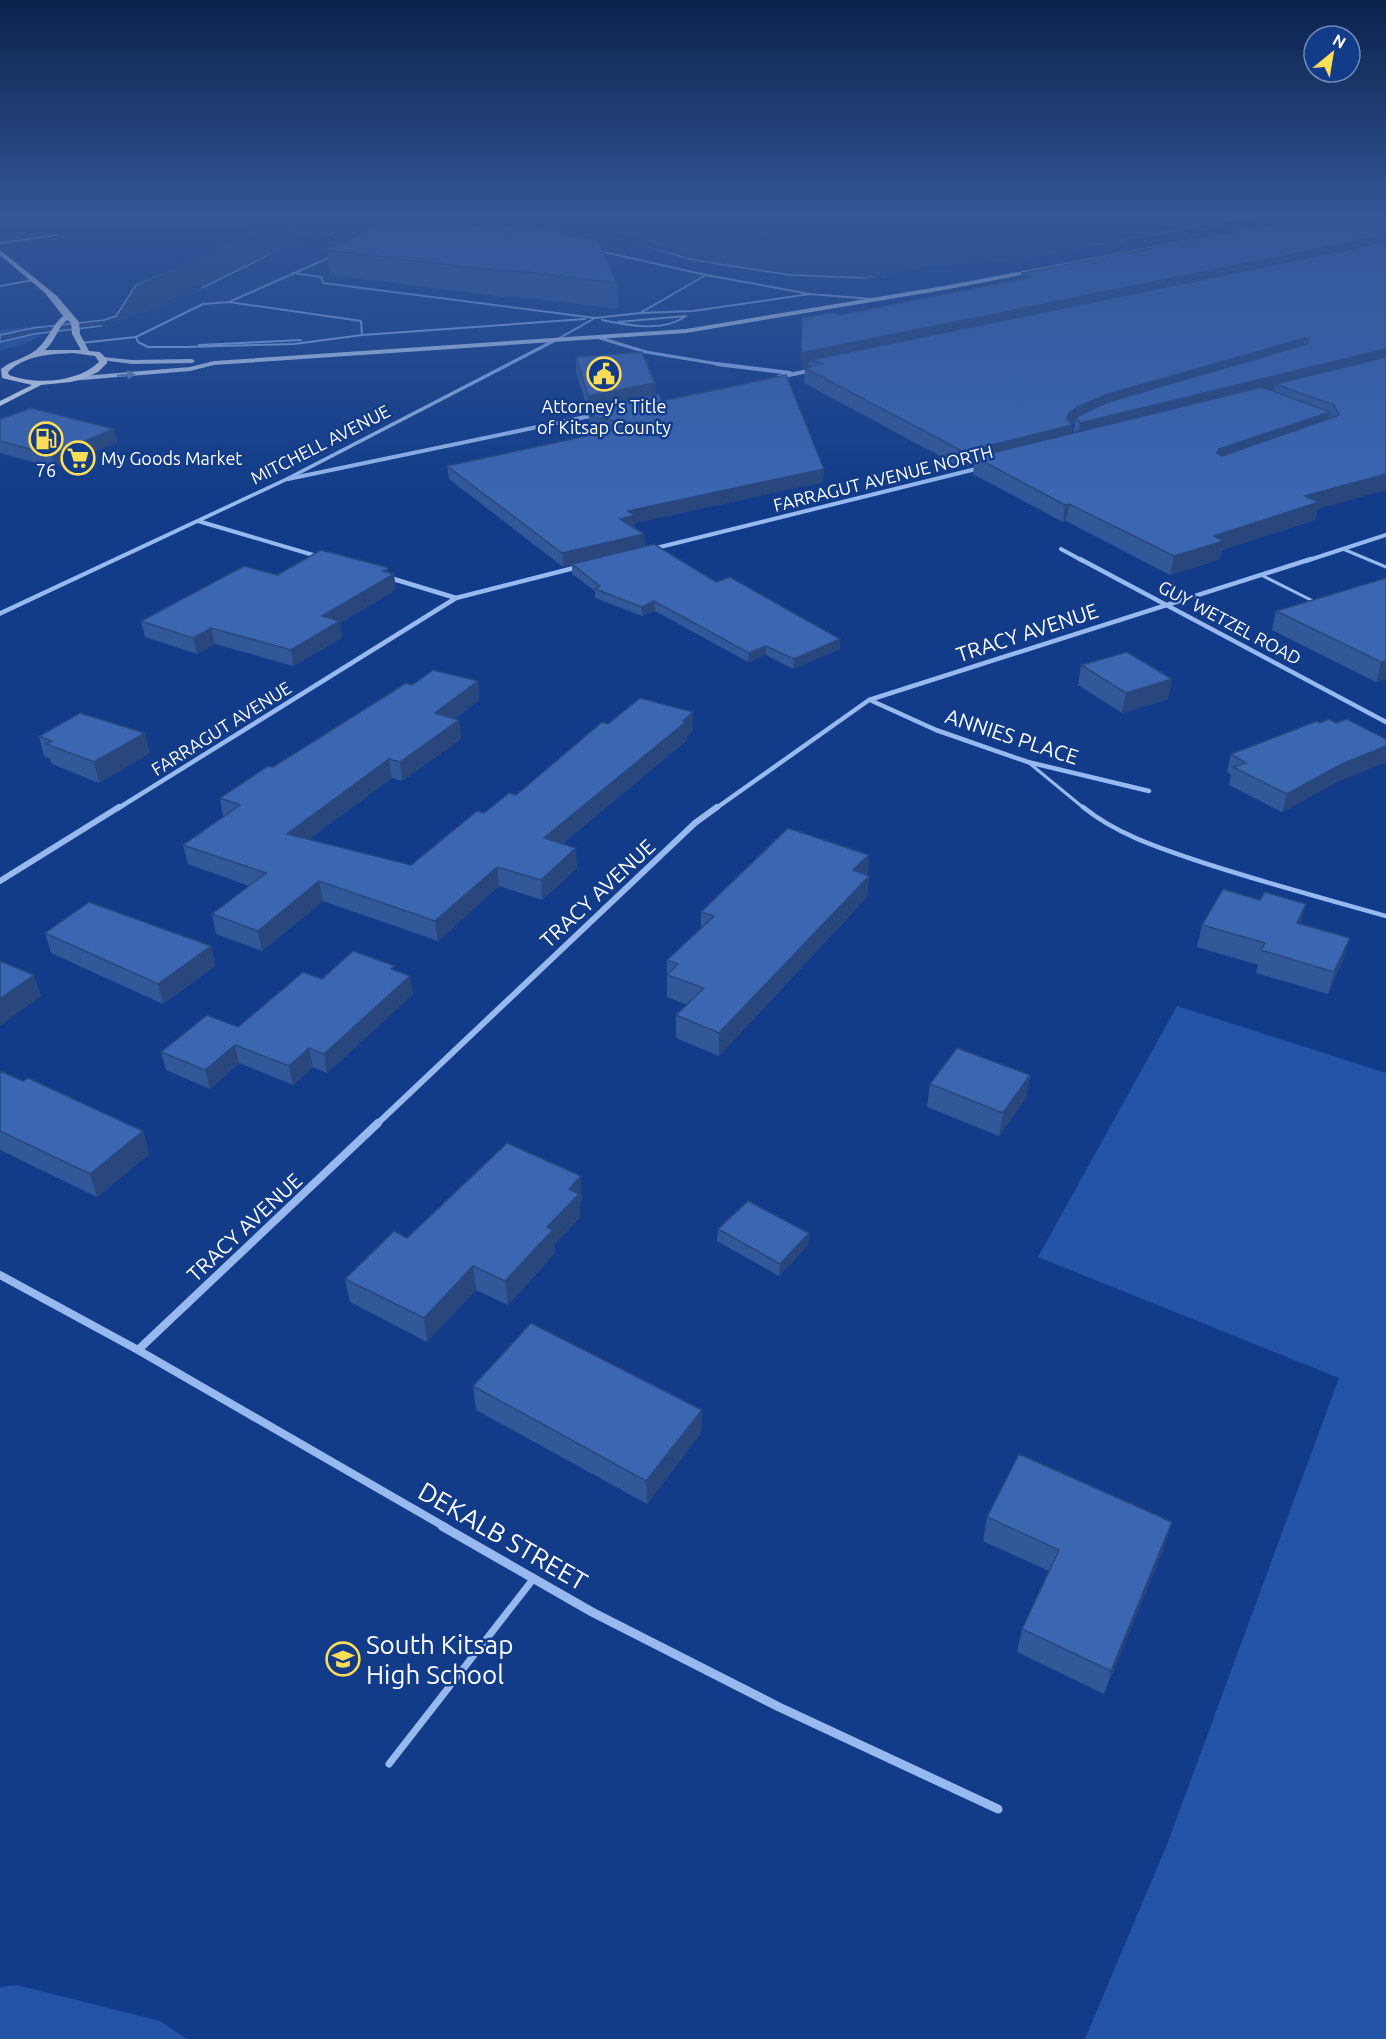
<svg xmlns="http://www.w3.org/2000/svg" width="1386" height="2039" viewBox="0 0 1386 2039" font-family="Ubuntu,sans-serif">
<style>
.green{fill:#2454a8}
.water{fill:#26467f;stroke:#89b2f4;stroke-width:1.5}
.pier{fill:#123c89}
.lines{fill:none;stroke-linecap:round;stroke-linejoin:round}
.service-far3{stroke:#98b8f0;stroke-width:2}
.service-far2{stroke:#98b8f0;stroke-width:3}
.service-far1{stroke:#98b8f0;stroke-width:4.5}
.service{stroke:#98b8f0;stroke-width:7}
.minor-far5{stroke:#98b8f0;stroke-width:3}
.minor-far4{stroke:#98b8f0;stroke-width:4}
.minor-far3{stroke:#98b8f0;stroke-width:4.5}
.minor-far2{stroke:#98b8f0;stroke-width:6}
.minor-far1{stroke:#98b8f0;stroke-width:8}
.minor{stroke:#98b8f0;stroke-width:9}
.tertiary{fill:#98b8f0;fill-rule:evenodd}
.secondary{fill:#c6d8fb;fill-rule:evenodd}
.primary{fill:#e1eaff;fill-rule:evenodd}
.wall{fill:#335899;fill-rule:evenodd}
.shaded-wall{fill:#29477d}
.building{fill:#3b66b2;stroke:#29477d;stroke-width:1.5}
.oneway{fill:#6382bc}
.labels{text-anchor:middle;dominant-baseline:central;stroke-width:5;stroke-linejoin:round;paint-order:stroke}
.far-poi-label{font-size:18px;fill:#fff;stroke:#123c89}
.far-street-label{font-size:18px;fill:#fff;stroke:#123c89}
.street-label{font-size:21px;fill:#fff;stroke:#123c89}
.near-street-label{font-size:26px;fill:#fff;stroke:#123c89}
.near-poi-label{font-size:26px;fill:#fff;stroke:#123c89;text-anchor:start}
</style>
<rect width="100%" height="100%" fill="#123c89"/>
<!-- green -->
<path class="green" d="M 43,325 L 40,336 L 25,344 L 0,351 L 0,330 Z
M 1177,1006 L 1386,1073 L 1386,2039 L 1085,2039 L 1168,1842 L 1339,1378 L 1038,1257 Z
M 17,1985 L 160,2021 L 187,2039 L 0,2039 L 0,1987 Z"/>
<!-- water -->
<path class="water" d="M 291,212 L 1272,212 L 1017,261 L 864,278 L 790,275 L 718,264 L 686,258 L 595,231 L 346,229 L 292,244 L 146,315 L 118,324 L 34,334 L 0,342 L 0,335 L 33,328 L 104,320 L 116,316 L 136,285 Z"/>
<!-- pier -->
<path class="pier" d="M 284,212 L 293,212 L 268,224 L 328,230 L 385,222 L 552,226 L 598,229 L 652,243 L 720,265 L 594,234 L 546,231 L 385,229 L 331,233 L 251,265 L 289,244 L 319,233 L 262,226 L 210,253 L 131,287 L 135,283 Z
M 1275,212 L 1273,215 L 1018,264 L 858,279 L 927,267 L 1015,260 Z
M 195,285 L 203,288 L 147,318 L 118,327 L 101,329 L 103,324 L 150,311 Z"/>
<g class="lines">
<!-- service-far3 -->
<path class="service-far3" d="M 0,243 L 57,235
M 599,251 L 706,275 L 810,294
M 293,273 L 321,277 L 323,283 L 595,318 L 640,313
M 706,275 L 640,313 L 693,311 L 810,294 L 872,299
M 0,286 L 34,280
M 602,320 C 629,325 662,333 686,316
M 618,322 L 686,316
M 362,335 L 585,319
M 556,340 L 595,318
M 81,343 L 136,337
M 199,345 L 301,340
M 186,347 L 294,344 L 362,335 L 361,321 L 229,302 L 333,256
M 187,347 L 148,347 L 138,342 L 136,337 L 203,304 L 229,302"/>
<!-- service-far2 -->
<path class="service-far2" d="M 1343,549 L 1386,567
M 1261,575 L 1315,602
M 1028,762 L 1085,809"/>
<!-- service-far1 -->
<path class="service-far1" d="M 1083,807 C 1115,833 1156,847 1195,860 C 1258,881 1322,898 1386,916"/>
<!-- service -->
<path class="service" d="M 389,1764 L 534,1578"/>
<!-- minor-far5 -->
<path class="minor-far5" d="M 600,338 L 646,352 L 730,366"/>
<!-- minor-far4 -->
<path class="minor-far4" d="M 717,364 L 790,373
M 779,377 L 813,370
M 288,479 L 595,415
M 198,521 L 320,557
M 652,549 L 980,468
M 1061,549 L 1083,561
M 1306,561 L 1386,535"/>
<!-- minor-far3 -->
<path class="minor-far3" d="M 1080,559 L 1386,722
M 387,577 L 456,598
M 870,700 L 936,730 L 1028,762 L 1149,791
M 117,809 L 456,598 L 578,567
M 715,809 L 869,700 L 1311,559"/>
<!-- minor-far2 -->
<path class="minor-far2" d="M 0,881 L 119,807
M 376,1125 L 695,823 L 717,807"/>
<!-- minor-far1 -->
<path class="minor-far1" d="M 0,1275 L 138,1350 L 445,1527
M 138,1350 L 378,1123"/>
<!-- minor -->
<path class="minor" d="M 442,1526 L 592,1612 L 779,1707 L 998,1809"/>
<!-- tertiary -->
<path class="tertiary" d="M 552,340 L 557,341 L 289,480 L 0,616 L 0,611 L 285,478 Z"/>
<!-- secondary -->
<path class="secondary" d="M 1294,220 L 1296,222 L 944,290 L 686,333 L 214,365 L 190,371 L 70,381 L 67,379 L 70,377 L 190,367 L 214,361 L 686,329 L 944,286 Z
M 103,357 L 132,360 L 192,359 L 195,361 L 192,363 L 132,364 L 101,360 Z"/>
<!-- primary -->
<path class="primary" d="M 0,250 L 57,296 L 79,322 L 80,334 L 89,351 L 100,352 L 107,359 L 107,363 L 98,372 L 87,377 L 71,382 L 41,385 L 0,406 L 0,401 L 32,385 L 2,378 L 1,369 C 12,360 26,358 36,350 C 49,339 51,326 63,316 L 45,293 L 0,255 ZM 67,320 L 71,323 L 72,334 L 81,350 L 45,350 C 57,339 57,328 67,320 ZM 73,353 L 95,356 L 99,362 C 77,383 36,385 9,375 L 8,372 C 26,355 50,354 73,353 Z"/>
</g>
<!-- wall -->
<path class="wall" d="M 1386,212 L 1315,520 L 1222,550 L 1220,559 L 1170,575 L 1066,521 L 1063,522 L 973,474 L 974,465 L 962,468 L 804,383 L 805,368 L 809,366 L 801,368 L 802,318 L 839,315 L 1021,279 L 1022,273 ZM 1075,422 L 1073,433 L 1071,434 L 1072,425 Z
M 497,228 L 573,233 L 573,237 L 617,283 L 618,309 L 520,297 L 503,297 L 330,275 L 327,250 Z
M 576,357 L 655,395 L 662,401 L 823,482 L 635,523 L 635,528 L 644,534 L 645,547 L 716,582 L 840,639 L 840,649 L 793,669 L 766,655 L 748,662 L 655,611 L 642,616 L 595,598 L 595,591 L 572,574 L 572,565 L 563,567 L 449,479 L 447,466 L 607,432 L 590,428 L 589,416 L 591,415 L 591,412 L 589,412 L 576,373 Z
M 0,419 L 114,429 L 117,442 L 55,468 L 0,453 Z
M 389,573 L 396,590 L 340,623 L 342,638 L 293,666 L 215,644 L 197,654 L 145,637 L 141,621 L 277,575 Z
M 1386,578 L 1386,678 L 1376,682 L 1272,630 L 1276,611 Z
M 1081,665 L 1168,699 L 1122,713 L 1078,685 Z
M 478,681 L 479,700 L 454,719 L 459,720 L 461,739 L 402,781 L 392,778 L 309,839 L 411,865 L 484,813 L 516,795 L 608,724 L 693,731 L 687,736 L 687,740 L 562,844 L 577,868 L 542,900 L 499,886 L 438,941 L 323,901 L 262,951 L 216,934 L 212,914 L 249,886 L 188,864 L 183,845 L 223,817 L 220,798 L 412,685 Z
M 1320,723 L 1336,723 L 1386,739 L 1386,762 L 1337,782 L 1282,812 L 1229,785 L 1231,775 L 1227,772 L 1231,754 Z
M 39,736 L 150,753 L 99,783 L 52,764 L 50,759 L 44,756 Z
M 868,875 L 869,876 L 867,897 L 719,1056 L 676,1038 L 676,1015 L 687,1005 L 667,997 L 667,960 L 701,929 L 701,912 Z
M 1301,924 L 1350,938 L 1343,960 L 1328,994 L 1256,973 L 1258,965 L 1197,947 L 1202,925 Z
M 45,933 L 211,946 L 215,966 L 163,1004 L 51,953 Z
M 395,970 L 413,994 L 327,1073 L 313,1067 L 293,1085 L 239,1063 L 210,1089 L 166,1070 L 161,1052 L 238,1027 L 322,979 Z
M 0,1071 L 23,1081 L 143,1131 L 149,1154 L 97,1197 L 0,1150 Z
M 1030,1075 L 1026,1098 L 999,1136 L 927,1107 L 930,1084 Z
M 582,1200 L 580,1203 L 580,1217 L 554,1245 L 555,1253 L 508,1305 L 476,1290 L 427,1342 L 350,1302 L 345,1279 L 407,1238 Z
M 718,1229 L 809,1233 L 808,1245 L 779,1276 L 717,1241 Z
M 473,1386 L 702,1410 L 701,1433 L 647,1504 L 476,1410 Z
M 987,1517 L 1165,1545 L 1104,1694 L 1017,1652 L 1022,1629 L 1049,1571 L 983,1541 Z"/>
<!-- shaded-wall -->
<path class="shaded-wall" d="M 1386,235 L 1386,244 L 810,360 L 809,366 L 801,368 L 801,353 Z
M 1305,338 L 1302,353 L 1076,417 L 1075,422 L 1071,425 L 1072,425 L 1070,441 L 975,457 L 974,465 L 962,468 L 964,452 L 1068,414 L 1077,407 L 1105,395 Z
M 1386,349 L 1386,359 L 1275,384 L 1274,391 L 1078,439 L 1080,423 Z
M 655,383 L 656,398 L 591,408 L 591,412 L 589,412 L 588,396 Z
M 1330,412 L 1326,428 L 1216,465 L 1217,453 L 1219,449 Z
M 114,429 L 117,442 L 55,468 L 52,455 Z
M 824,469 L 823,482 L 635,523 L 635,529 L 620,519 L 628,511 Z
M 1386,474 L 1386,490 L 1318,509 L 1315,520 L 1222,550 L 1220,559 L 1170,575 L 1174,556 L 1214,536 L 1305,496 Z
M 1069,504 L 1066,521 L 1063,522 L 1065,505 Z
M 644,534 L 645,547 L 563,567 L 562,553 Z
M 388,569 L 389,577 L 394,574 L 396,590 L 340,623 L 342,638 L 293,666 L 291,650 L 322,616 Z
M 654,601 L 655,611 L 642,616 L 642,607 Z
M 211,628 L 215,644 L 197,654 L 193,638 Z
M 840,639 L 840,649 L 793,669 L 794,659 Z
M 766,646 L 766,655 L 748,662 L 749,653 Z
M 1386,661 L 1386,678 L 1376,682 L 1381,662 Z
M 1172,679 L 1168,699 L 1122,713 L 1126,693 Z
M 478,681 L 479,700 L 437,731 L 435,713 Z
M 693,712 L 693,731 L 687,736 L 687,740 L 545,858 L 544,838 Z
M 459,720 L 461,739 L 402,781 L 400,762 Z
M 145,733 L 150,753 L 99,783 L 94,762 Z
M 1386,746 L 1386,762 L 1337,782 L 1282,812 L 1287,794 L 1342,764 Z
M 389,759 L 392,778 L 290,853 L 287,834 Z
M 576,848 L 577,868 L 542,900 L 541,880 Z
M 869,855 L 868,876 L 853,870 Z
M 497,867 L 499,886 L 438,941 L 435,921 Z
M 869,876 L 867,897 L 719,1056 L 719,1033 Z
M 319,881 L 323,901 L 262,951 L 258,931 Z
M 1306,904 L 1300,926 L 1297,923 Z
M 1350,938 L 1343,960 L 1328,994 L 1334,972 Z
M 211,946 L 215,966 L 163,1004 L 158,984 Z
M 34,975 L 41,996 L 0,1026 L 0,999 Z
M 410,976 L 413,994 L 327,1073 L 324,1054 Z
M 235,1045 L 239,1063 L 210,1089 L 205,1070 Z
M 309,1048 L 313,1067 L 293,1085 L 289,1066 Z
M 1030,1075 L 1026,1098 L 999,1136 L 1003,1113 Z
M 143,1131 L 149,1154 L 97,1197 L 90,1174 Z
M 581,1176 L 582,1200 L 580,1203 L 580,1217 L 554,1245 L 555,1253 L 508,1305 L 505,1281 L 547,1227 L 569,1189 Z
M 809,1233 L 808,1245 L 779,1276 L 780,1264 Z
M 473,1266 L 476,1290 L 427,1342 L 424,1318 Z
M 702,1410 L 701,1433 L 647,1504 L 646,1481 Z
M 1172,1522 L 1165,1545 L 1104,1694 L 1111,1671 Z"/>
<!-- building -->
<path class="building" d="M 1338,212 L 1386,212 L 1386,235 L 801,353 L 802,318 L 833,312 L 839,315 L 1030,277 L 1022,273 Z
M 398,217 L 497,228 L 503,225 L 573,233 L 567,236 L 598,240 L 617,283 L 519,271 L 501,271 L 327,250 Z
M 1386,242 L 1386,349 L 1080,423 L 1076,417 L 1108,402 L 1307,344 L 1309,339 L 1305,338 L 1105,395 L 1077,407 L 1068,414 L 1067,418 L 1072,425 L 964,452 L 805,368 L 822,364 L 810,360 Z
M 642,352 L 655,383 L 588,396 L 576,357 Z
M 1386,357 L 1386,474 L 1305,496 L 1319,502 L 1214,536 L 1224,541 L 1174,556 L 1069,504 L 1065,505 L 975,457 L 1262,387 L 1330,412 L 1219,449 L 1217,453 L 1222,456 L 1339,415 L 1334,405 L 1275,384 Z
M 786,375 L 824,469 L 628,511 L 635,515 L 620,519 L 644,534 L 562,553 L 447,466 L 637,425 L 589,416 L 593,415 L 591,408 L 659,394 L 662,401 Z
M 31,408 L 114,429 L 52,455 L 0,441 L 0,419 Z
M 654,544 L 716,582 L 730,577 L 840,639 L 794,659 L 766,646 L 749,653 L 654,601 L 642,607 L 595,589 L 600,586 L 572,564 Z
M 321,550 L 386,567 L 388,569 L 383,571 L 394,574 L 322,616 L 340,621 L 291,650 L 211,628 L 193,638 L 141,621 L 244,566 L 277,575 Z
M 1386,578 L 1386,661 L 1381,662 L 1276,611 Z
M 1127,652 L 1172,679 L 1126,693 L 1081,665 Z
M 433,670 L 478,681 L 435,713 L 459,720 L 400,762 L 389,759 L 287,834 L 411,865 L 477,811 L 484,813 L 509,793 L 516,795 L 602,722 L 608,724 L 640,698 L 693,712 L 683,721 L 687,721 L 544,838 L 576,848 L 541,880 L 497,867 L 435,921 L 319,881 L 258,931 L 212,914 L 266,873 L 183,845 L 240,805 L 220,798 L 268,766 L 273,767 L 406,683 L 412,685 Z
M 80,713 L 145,733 L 94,762 L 46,744 L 52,741 L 39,736 Z
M 1329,719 L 1336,723 L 1347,719 L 1386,739 L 1386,746 L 1342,764 L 1287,794 L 1233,767 L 1246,763 L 1231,754 L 1317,721 L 1320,723 Z
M 788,828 L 869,855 L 853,870 L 869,876 L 719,1033 L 676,1015 L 704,988 L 667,975 L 678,964 L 667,960 L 714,916 L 701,912 Z
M 1223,889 L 1260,900 L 1265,892 L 1306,904 L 1297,923 L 1350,938 L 1334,972 L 1261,950 L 1265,943 L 1202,925 Z
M 89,902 L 211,946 L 158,984 L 45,933 Z
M 353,951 L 395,966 L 391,969 L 410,976 L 324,1054 L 309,1048 L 289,1066 L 235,1045 L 205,1070 L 161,1052 L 207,1015 L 238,1027 L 303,972 L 322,979 Z
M 0,961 L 34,975 L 0,999 Z
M 957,1048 L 1030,1075 L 1003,1113 L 930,1084 Z
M 0,1071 L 23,1081 L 28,1078 L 143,1131 L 90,1174 L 0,1131 Z
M 507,1143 L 581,1176 L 569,1189 L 579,1194 L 547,1227 L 553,1230 L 505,1281 L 473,1266 L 424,1318 L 345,1279 L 394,1231 L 407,1238 Z
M 748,1201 L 809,1233 L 780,1264 L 718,1229 Z
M 531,1323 L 702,1410 L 646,1481 L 473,1386 Z
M 1019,1454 L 1172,1522 L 1111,1671 L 1022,1629 L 1059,1550 L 987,1517 Z"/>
<!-- one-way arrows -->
<defs><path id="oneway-solid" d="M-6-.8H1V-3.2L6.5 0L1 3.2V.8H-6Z" transform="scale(1.5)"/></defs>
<use class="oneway" href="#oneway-solid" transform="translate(126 375) rotate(-4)"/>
<!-- sky -->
<linearGradient id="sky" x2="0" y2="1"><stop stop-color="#0a214b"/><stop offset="0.43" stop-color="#335697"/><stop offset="1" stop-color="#335697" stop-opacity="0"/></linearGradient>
<rect width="1386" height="498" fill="url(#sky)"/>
<!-- icons -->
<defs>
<g id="civic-ring" transform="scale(1.725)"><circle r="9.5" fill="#123c89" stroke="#ffdd57" stroke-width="1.5"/><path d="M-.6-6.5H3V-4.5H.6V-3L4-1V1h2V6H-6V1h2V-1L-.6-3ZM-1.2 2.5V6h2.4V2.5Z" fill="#ffdd57"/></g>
<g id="fuel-ring" transform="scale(1.725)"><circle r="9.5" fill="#123c89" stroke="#ffdd57" stroke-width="1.5"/><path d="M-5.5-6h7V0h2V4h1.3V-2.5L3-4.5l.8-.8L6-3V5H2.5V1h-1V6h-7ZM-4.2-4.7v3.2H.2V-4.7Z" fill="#ffdd57"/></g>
<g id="supermarket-ring" transform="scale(1.725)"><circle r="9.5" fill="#123c89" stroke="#ffdd57" stroke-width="1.5"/><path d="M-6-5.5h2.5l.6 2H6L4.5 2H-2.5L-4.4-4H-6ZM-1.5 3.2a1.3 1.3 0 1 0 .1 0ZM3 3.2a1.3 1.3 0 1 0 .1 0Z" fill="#ffdd57"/></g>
<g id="school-ring" transform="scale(1.725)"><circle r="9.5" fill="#123c89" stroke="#ffdd57" stroke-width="1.5"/><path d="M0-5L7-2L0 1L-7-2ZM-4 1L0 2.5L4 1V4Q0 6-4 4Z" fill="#ffdd57"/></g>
</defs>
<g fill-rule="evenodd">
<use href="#civic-ring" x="604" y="374"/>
<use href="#fuel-ring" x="46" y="439"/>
<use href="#supermarket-ring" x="78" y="458"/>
<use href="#school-ring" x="343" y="1659"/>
</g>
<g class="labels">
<!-- far-poi labels -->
<g class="far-poi-label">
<text x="604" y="406">Attorney's Title<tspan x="604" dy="21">of Kitsap County</tspan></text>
<text x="101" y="458" text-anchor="start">My Goods Market</text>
<text x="46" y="470">76</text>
</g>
<!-- far-street labels -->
<g class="far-street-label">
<text transform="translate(320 444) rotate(-27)">MITCHELL AVENUE</text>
<text transform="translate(883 478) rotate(-14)">FARRAGUT AVENUE NORTH</text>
<text transform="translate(1230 622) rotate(28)">GUY WETZEL ROAD</text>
<text transform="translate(221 728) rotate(-32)">FARRAGUT AVENUE</text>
</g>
<!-- street labels -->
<g class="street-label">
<text transform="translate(1027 632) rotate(-18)">TRACY AVENUE</text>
<text transform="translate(1012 736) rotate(18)">ANNIES PLACE</text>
<text transform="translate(597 893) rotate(-43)">TRACY AVENUE</text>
<text transform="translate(244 1227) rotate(-43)">TRACY AVENUE</text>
</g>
<!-- near-street labels -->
<g class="near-street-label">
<text transform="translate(503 1536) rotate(30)">DEKALB STREET</text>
</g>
<!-- near-poi labels -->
<g class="near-poi-label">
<text x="366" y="1644">South Kitsap<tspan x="366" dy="30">High School</tspan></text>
</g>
</g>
<!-- north arrow -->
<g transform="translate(1332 54) rotate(30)"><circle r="28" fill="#123c89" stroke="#718ab8" stroke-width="1.5"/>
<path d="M0-4.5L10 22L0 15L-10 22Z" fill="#ffdd57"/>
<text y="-9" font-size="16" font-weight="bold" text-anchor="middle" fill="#ffffff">N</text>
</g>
</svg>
